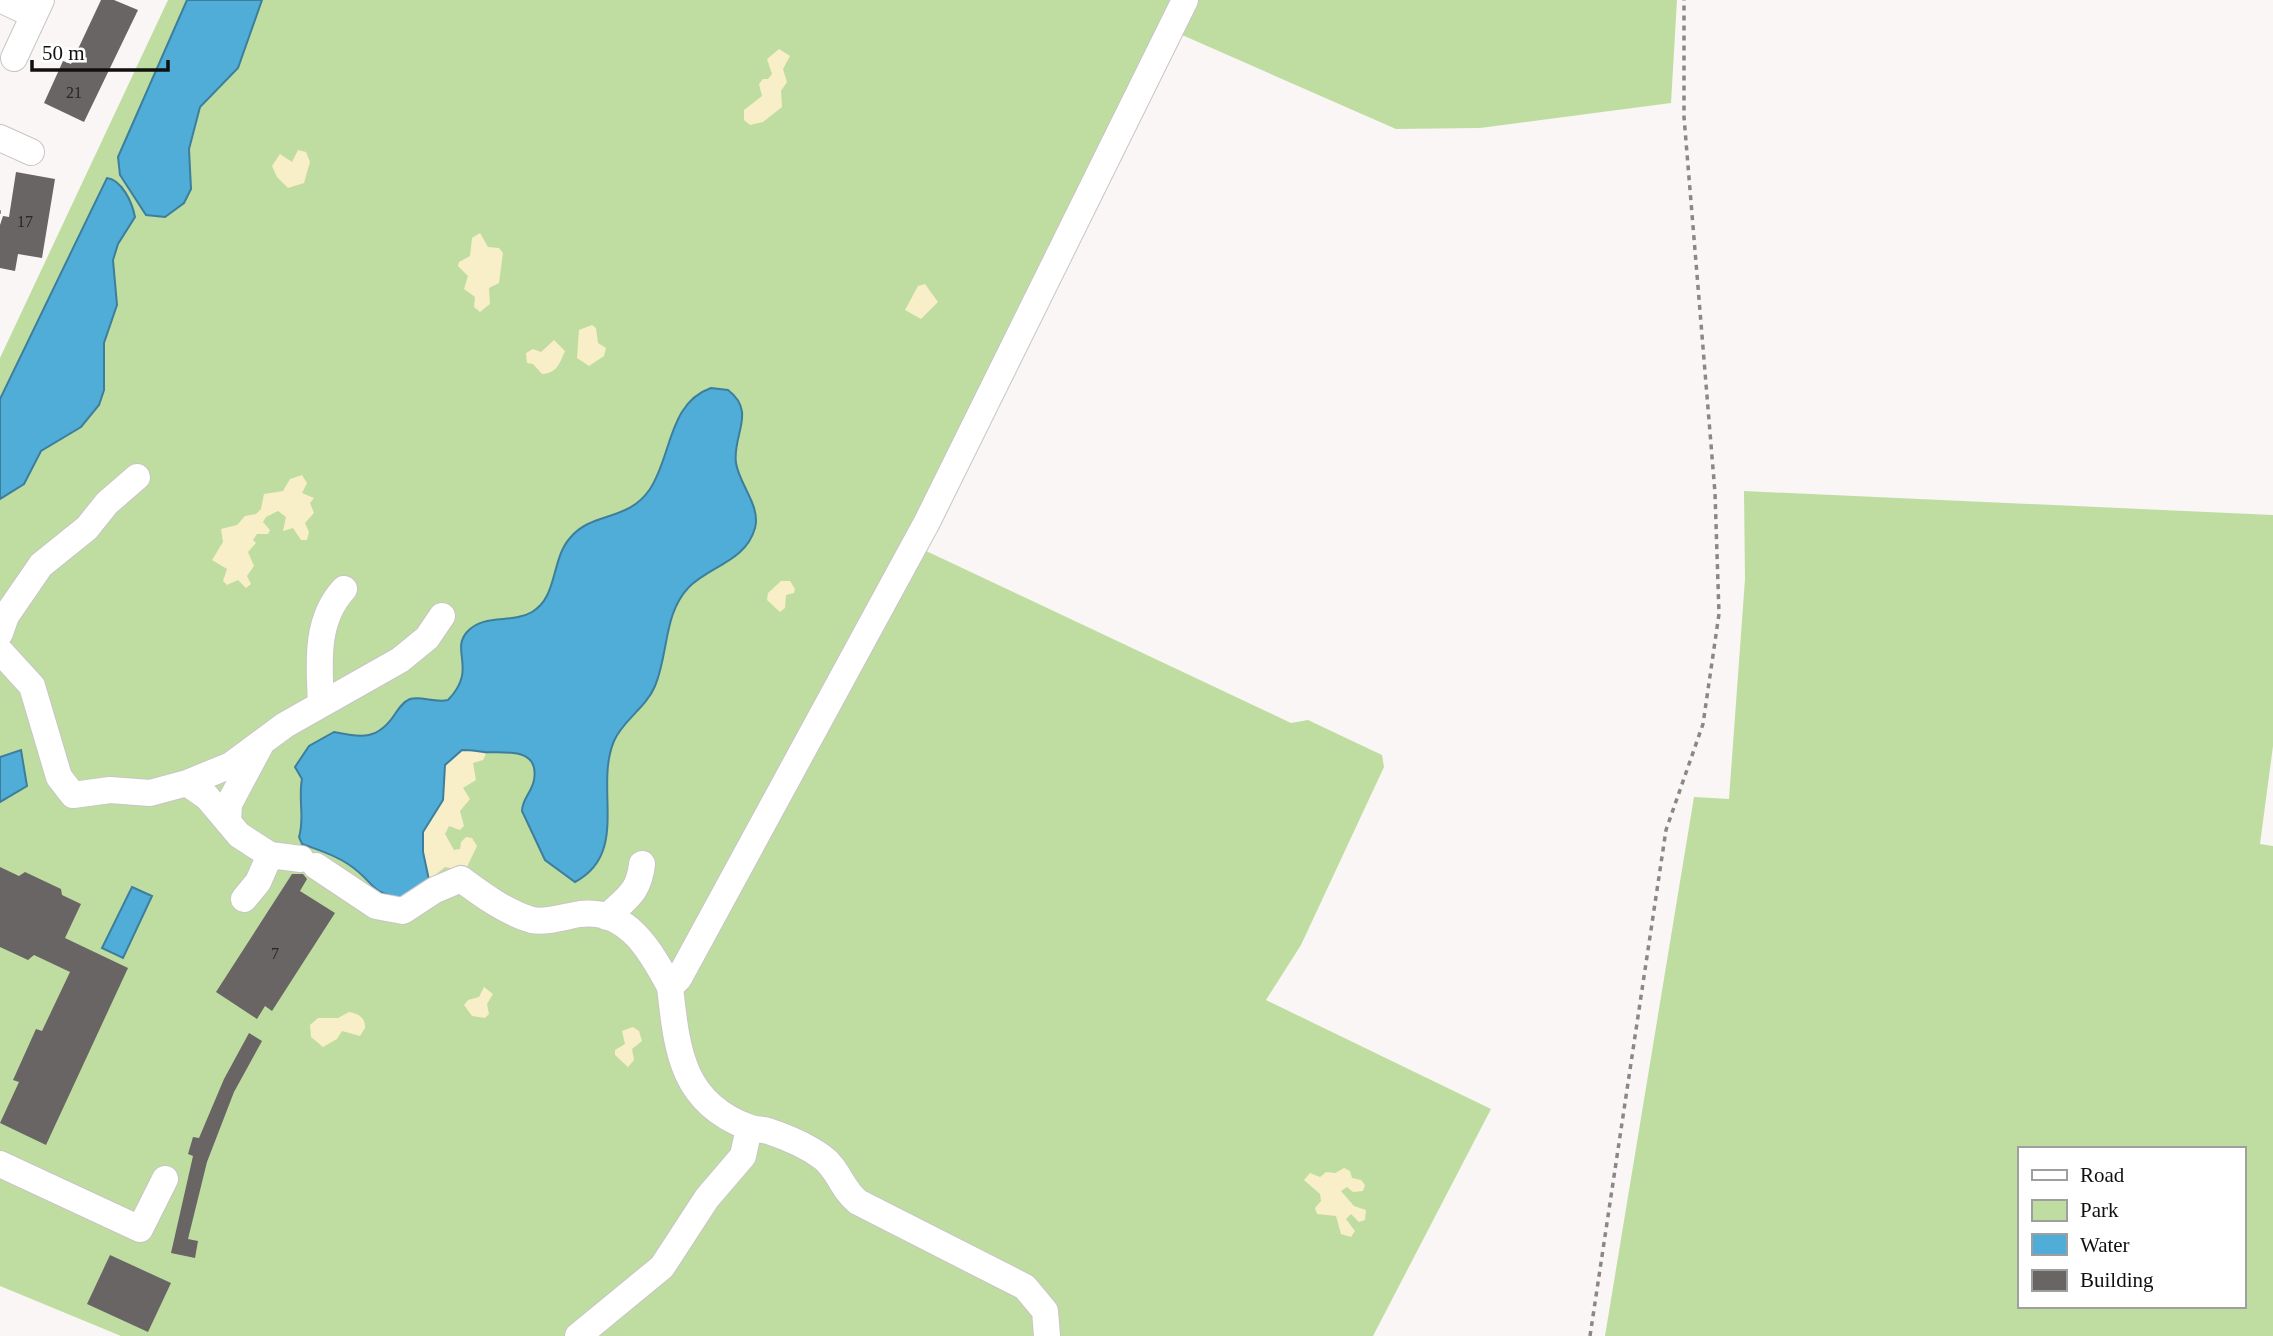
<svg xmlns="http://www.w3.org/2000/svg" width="2273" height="1336" viewBox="0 0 2273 1336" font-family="Georgia,serif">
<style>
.green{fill:#bfdda1;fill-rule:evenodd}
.sand{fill:#f8eec8}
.water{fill:#50add8;stroke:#3d7e9c;stroke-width:2}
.building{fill:#686564}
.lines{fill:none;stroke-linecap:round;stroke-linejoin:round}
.minor-casing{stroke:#c8c5c4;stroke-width:28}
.path{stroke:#8a8787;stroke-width:3.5;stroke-dasharray:5 5;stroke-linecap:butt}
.minor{stroke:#fff;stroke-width:26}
.labels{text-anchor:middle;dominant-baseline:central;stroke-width:5;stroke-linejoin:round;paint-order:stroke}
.number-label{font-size:16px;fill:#272525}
</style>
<rect width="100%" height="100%" fill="#faf6f5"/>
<!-- green -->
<path class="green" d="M 168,0 L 1677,0 L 1671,103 L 1480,128 L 1396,129 L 1173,31 L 924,550 L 1291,723 L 1308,720 L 1382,755 L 1384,767 L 1301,945 L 1266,1000 L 1491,1109 L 1373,1336 L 121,1336 L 0,1286 L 0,358 Z
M 1744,491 L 2273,515 L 2273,746 L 2260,844 L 2273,846 L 2273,1336 L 1605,1336 L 1694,797 L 1729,799 L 1745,579 ZM 2019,1149 L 2243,1149 L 2243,1306 L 2019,1306 Z"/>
<!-- sand -->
<path class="sand" d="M 779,49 L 790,56 L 783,69 L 787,82 L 781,91 L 782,107 L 763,122 L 750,125 L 744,120 L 744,110 L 762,96 L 759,84 L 763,79 L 768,79 L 772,74 L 767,59 Z
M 298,150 L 306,152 L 310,162 L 304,183 L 288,188 L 277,177 L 272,166 L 280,154 L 292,162 Z
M 480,233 L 488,247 L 499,248 L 503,253 L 499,283 L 489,288 L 490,304 L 480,312 L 474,307 L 475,297 L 464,289 L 468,276 L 458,266 L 459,262 L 470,256 L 472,238 Z
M 925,284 L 938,302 L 921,319 L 905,310 L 918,286 Z
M 592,325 L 596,328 L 598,343 L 606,348 L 604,356 L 589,366 L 577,358 L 579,330 Z
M 554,340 L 565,351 C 560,362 558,373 542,374 L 533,364 L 527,363 L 526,353 L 533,349 L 541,352 Z
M 302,475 L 307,483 L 302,493 L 314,498 L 310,503 L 314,513 L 305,523 L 309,532 L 307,540 L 301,540 L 293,528 L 283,531 L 286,517 L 278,511 L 266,517 L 263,522 L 270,530 L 268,534 L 257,534 L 253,540 L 256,543 L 248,552 L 254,566 L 247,576 L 251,584 L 246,588 L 238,580 L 227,585 L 223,581 L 227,569 L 212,560 L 223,542 L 221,529 L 237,525 L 245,516 L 256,514 L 261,509 L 264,494 L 283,491 L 290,479 Z
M 781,581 L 790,581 L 795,589 L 794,593 L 786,595 L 785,608 L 780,612 L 767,600 L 768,593 Z
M 462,750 L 475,750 L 486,754 L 483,760 L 473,763 L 476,780 L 463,788 L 470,799 L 460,811 L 464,826 L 460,830 L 449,826 L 445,834 L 454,850 L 460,849 L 461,842 L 466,837 L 472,838 L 477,846 L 465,871 L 445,867 L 429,880 L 423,852 L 423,831 L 443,800 L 445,765 Z
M 484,987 L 493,994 L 487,1004 L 489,1014 L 485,1018 L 472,1016 L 464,1005 L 468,1000 L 479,997 Z
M 349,1012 C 358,1013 366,1018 365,1028 L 360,1036 L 342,1031 L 337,1039 L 323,1047 L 311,1037 L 310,1025 L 318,1018 L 338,1018 Z
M 633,1027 L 639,1031 L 642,1041 L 632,1049 L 634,1060 L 628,1067 L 615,1055 L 615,1050 L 625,1044 L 622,1031 Z
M 1344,1168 L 1350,1171 L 1352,1178 L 1361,1180 L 1365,1185 L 1363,1191 L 1353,1192 L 1347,1187 L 1341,1191 L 1354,1206 L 1366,1210 L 1365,1220 L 1359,1222 L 1351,1214 L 1346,1219 L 1355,1231 L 1351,1237 L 1341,1234 L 1336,1216 L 1317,1214 L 1315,1208 L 1321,1201 L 1320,1194 L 1304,1180 L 1310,1173 L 1320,1177 L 1326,1172 L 1335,1173 Z"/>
<!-- water -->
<path class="water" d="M 187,0 L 262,0 L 238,68 L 200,107 L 189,149 L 191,189 L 184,203 L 165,217 L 146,215 L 120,175 L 118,157 Z
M 107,178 C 122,180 132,202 135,217 L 118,244 L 113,260 L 117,305 L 104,343 L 104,390 L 99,405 L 81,427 L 41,451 L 24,484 L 0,499 L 0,399 Z
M 711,388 L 728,390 C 757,412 732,435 736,463 C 739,484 761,506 755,528 C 746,561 710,566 689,587 C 663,614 669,653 655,686 C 646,708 623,720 614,741 C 594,788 630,853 575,882 L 545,860 L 522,811 C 522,799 532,792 534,780 C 540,745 501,754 484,752 C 476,751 470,750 462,750 L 445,765 L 443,800 L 423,832 L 423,852 L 429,880 L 408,899 C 367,894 378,884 348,864 C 333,854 318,850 302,844 L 299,837 C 305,819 298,799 302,779 L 295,767 L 309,746 L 334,732 C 362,738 378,740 395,714 C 399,708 403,702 410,699 C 422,696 435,703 448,700 C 478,669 450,651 467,632 C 484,613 512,624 532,612 C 558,597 551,559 570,538 C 592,511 628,522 650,489 C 672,456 668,403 711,388 Z
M 21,750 L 27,786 L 0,802 L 0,757 Z
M 132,887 L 152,896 L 123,958 L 102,948 Z"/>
<!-- building -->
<path class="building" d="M 101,0 L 114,0 L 138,10 L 84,122 L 44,103 L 63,61 L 71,64 Z
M 16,172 L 55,179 L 42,258 L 18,254 L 15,271 L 0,268 L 0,225 L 3,216 L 9,217 Z
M 0,867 L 19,876 L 25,872 L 61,889 L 62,895 L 81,904 L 65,938 L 128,968 L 46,1145 L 0,1123 L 19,1082 L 13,1080 L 36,1029 L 42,1031 L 70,972 L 34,955 L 28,960 L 0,947 Z
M 292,874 L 303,874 L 307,879 L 300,891 L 335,913 L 272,1011 L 265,1006 L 257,1019 L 216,992 Z
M 249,1033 L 262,1041 L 234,1092 L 207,1162 L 188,1239 L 198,1241 L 195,1258 L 171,1253 L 193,1156 L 188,1154 L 193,1137 L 199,1138 L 224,1079 Z
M 110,1255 L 171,1283 L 148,1332 L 87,1304 Z"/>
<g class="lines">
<!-- minor casing -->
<g class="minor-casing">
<path id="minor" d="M 2,0 L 34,15 L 41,0
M 14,58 L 34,15
M 0,138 L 31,152
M 0,633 L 6,616 L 41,565 L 87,528 L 107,503 L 137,477
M 0,651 L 32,686 L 59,777 L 73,795 L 110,790 L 150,793 L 187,783 L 231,765 L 285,725 L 400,660 L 427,638 L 442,616
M 321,703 C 319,663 315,620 344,589
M 187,783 L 207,797 L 239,835 L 270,855
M 228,822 L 229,804 L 260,746
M 316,866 L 376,906 L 403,911 L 435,890 L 461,879 C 481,894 507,913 532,920 C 545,923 567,916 580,914 C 627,908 651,951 670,987 L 679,978 L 927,522 L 1185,0
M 244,899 L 258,882 L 270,855 L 301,859
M 607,917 C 626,898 639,893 642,864
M 670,987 C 677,1049 681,1102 748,1127 C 754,1130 762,1129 768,1131 C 786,1137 807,1146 822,1157 C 838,1168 842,1190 858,1202 L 1025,1287 L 1045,1311 L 1047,1336
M 0,1164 L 140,1229 L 165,1179
M 578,1336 L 662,1267 L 707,1198 L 743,1156 L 749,1128"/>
</g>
<!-- path -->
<path class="path" d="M 0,212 L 1,212
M 1590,1336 L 1666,830 L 1703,724 L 1719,614 L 1715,493 L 1684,117 L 1684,0"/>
<!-- minor -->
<use href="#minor" class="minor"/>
</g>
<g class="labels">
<!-- number labels -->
<g class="number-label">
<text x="74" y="92">21</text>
<text x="25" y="221">17</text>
<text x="275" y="953">7</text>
</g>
</g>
<!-- legend -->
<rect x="2018" y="1147" width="228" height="161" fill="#ffffff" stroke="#a09f9f" stroke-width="2"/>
<rect x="2032" y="1170" width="35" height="10" fill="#ffffff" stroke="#a09f9f" stroke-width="2"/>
<text x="2080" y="1182" font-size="21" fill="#111010">Road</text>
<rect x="2032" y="1200" width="35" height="21" fill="#bfdda1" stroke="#a09f9f" stroke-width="2"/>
<text x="2080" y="1217" font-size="21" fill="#111010">Park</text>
<rect x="2032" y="1234" width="35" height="21" fill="#50add8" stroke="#a09f9f" stroke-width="2"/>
<text x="2080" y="1252" font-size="21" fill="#111010">Water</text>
<rect x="2032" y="1270" width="35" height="21" fill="#686564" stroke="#a09f9f" stroke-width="2"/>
<text x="2080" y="1287" font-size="21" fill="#111010">Building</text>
<!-- scale -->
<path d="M32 60v10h136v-10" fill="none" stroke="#111010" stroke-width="3.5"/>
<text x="42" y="60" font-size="21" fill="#111010" stroke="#ffffff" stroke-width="5" paint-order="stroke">50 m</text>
</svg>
